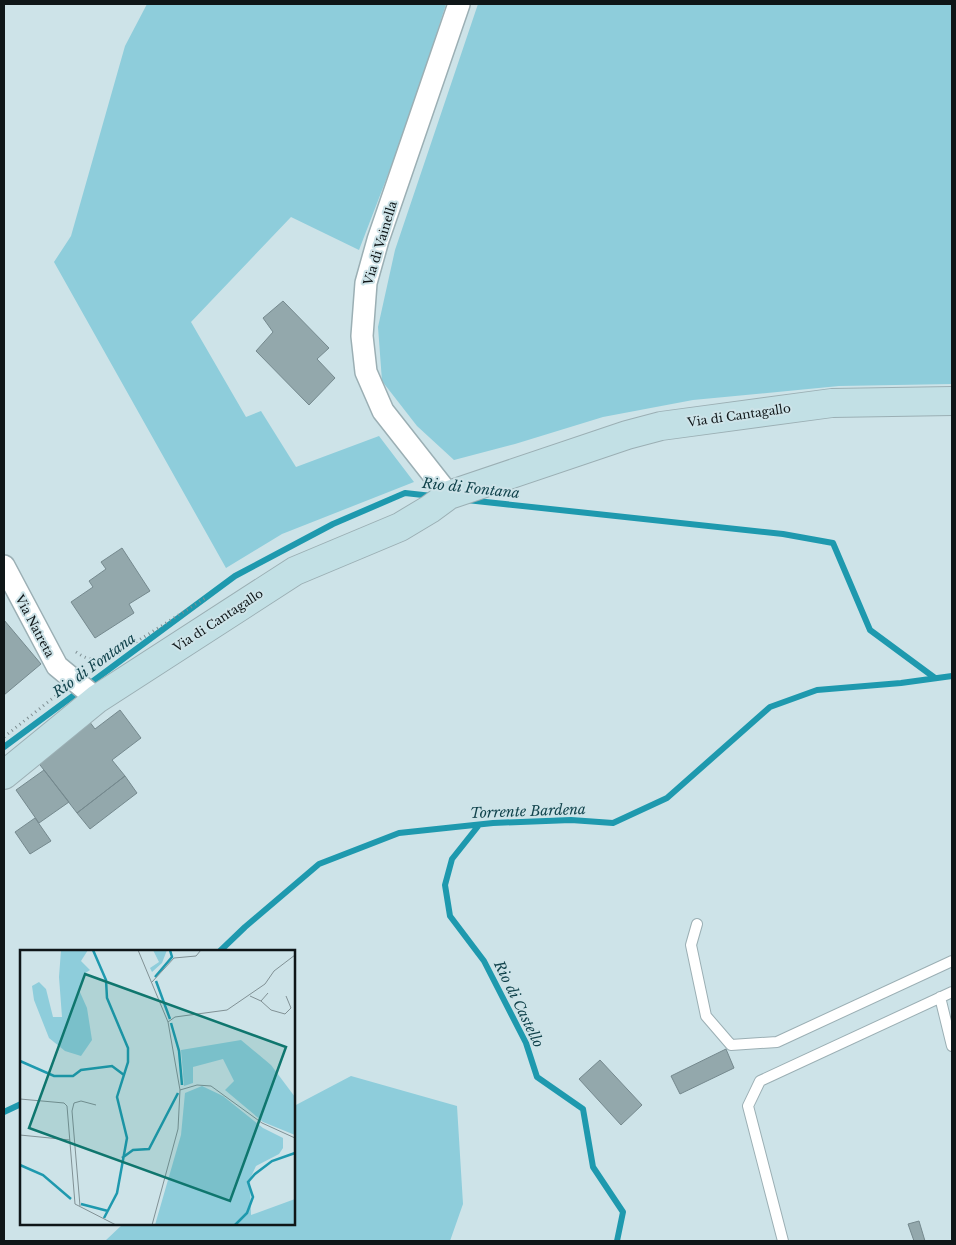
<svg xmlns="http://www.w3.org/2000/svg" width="956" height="1245" viewBox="0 0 956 1245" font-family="'Libre Baskerville',serif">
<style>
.green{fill:#8ecddb}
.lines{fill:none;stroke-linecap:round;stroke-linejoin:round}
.stream{stroke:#1e99ae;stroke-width:6}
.building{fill:#93a8ac;stroke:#75898e}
.lane-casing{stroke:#9bafb4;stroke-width:12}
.street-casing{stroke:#9bafb4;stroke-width:24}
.secondary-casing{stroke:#9bafb4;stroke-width:30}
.path{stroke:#7e8e92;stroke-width:3;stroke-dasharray:1 4;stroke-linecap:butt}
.lane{stroke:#fff;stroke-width:10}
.street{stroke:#fff;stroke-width:21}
.secondary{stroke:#c2e0e5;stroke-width:28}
.labels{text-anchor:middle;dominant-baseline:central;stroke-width:4;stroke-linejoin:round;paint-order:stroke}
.street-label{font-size:12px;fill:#0f1618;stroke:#cde3e8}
.water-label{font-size:14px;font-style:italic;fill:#11434c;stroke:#cde3e8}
.inset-river{fill:none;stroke:#1e99ae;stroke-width:2.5}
.inset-road{fill:none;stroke:#819195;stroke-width:1}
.view{fill:#0f766e;fill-opacity:0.15;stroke:#0f766e;stroke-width:2.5}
.inset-edge{fill:none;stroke:#0f1618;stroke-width:2.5}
</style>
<rect width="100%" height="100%" fill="#cde3e8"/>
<!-- green -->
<path class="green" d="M 147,4 L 446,4 L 409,120 L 359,250 L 291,217 L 191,322 L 246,417 L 261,411 L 296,467 L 379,436 L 414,482 L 282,534 L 226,568 L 54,262 L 71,236 L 125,46 Z
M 478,4 L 952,4 L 952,384 L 839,386 L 693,400 L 603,417 L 515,444 L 454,460 L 417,426 L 382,381 L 378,327 L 395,250 Z
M 351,1076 L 457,1106 L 463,1204 L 450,1241 L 105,1241 L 123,1224 L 294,1224 L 294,1106 Z"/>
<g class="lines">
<!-- stream -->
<path class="stream" d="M 467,500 L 783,534 L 833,543 L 870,630 L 935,678
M 4,747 L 235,576 L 333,524 L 405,493 L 432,496
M 479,825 L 452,859 L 445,885 L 450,916 L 484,961 L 526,1043 L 537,1077 L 583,1109 L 593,1167 L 623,1212 L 617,1241
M 220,951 L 245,927 L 319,864 L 399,833 L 493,823 L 571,820 L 613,823 L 667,798 L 770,707 L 817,690 L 901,683 L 952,676
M 4,1112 L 21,1104"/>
</g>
<!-- building -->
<path class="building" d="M 283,301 L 329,348 L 317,359 L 335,378 L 309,405 L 256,351 L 273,332 L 263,318 Z
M 122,548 L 150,591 L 129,604 L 134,613 L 95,638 L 71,602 L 93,587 L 89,581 L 106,569 L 101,562 Z
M 4,620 L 41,664 L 4,695 Z
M 120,710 L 141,738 L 112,760 L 125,776 L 77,813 L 37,761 L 89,721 L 95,729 Z
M 44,770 L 69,802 L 39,823 L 16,790 Z
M 125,776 L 137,793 L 90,829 L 77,813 Z
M 35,818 L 51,841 L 30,854 L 15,832 Z
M 726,1049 L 734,1068 L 680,1094 L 671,1076 Z
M 600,1060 L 642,1105 L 621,1125 L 579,1079 Z
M 919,1221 L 925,1241 L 914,1241 L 908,1224 Z"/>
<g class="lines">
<!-- lane casing -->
<g class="lane-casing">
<path id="lane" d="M 697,924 L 691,945 L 706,1016 L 731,1045 L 777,1042 L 952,961
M 940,997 L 952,1046
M 783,1241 L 748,1106 L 760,1081 L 952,992"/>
</g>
<!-- street casing -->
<g class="street-casing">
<path id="street" d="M 449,495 L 383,411 L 366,372 L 362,336 L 366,283 L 378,240 L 459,4
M 4,566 L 57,666 L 97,699"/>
</g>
<!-- secondary casing -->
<g class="secondary-casing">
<path id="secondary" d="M 4,775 L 97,699 L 295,571 L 400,527 L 430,509 L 449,495 L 627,435 L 661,426 L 832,403 L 952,401"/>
</g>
<!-- path -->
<path class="path" d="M 136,642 L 207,597
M 76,652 C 92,663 102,661 119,654
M 4,737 L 58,694"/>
<!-- lane -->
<use href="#lane" class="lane"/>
<!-- street -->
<use href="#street" class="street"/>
<!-- secondary -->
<use href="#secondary" class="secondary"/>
</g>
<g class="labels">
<!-- street labels -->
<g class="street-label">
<text transform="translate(380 243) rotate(-73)">Via di Vainella</text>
<text transform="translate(739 415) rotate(-8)">Via di Cantagallo</text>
<text transform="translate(218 620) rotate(-33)">Via di Cantagallo</text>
<text transform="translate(35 626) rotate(62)">Via Natreta</text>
</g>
<!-- water labels -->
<g class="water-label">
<text transform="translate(471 488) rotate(6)">Rio di Fontana</text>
<text transform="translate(94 665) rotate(-36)">Rio di Fontana</text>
<text transform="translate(528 811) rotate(-2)">Torrente Bardena</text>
<text transform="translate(519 1004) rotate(64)">Rio di Castello</text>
</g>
</g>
<!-- overview -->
<g transform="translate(20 950)">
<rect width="275" height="275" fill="#cde3e8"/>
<path d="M 41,0 L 68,0 L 61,11 L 70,20 L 64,24 L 59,40 L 67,58 L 72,90 L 61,106 L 45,101 L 29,88 L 14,50 L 12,36 L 19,32 L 26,39 L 33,67 L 42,67 L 39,27 ZM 133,0 L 147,0 L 142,13 L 132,22 L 130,18 L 139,12 ZM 221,90 L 251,115 L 275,147 L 275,185 L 243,172 L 205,140 L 214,131 L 203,109 L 173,117 L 173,133 L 164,136 L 161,100 ZM 182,136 L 203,146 L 243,178 L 263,188 L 263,198 L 259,204 L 236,216 L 230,229 L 231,265 L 275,249 L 275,275 L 135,275 L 161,185 L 165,143 Z" fill="#8ecddb"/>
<path class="inset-river" d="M 73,0 L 86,30 L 87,48 L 108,98 L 108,112 L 97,147 L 107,188 L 97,243 L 84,268M 135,27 L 152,7 L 150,0M 136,31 L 150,69M 151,73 L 159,101 L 162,135M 0,111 L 34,126 L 53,126 L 61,120 L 92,116 L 104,125M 102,208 L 113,200 L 129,199 L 158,143M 0,215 L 23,225 L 51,249M 61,254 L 88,261M 215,275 L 227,263 L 233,247 L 228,232 L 235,224 L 252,211 L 275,203"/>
<path class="inset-road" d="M 118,0 L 148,72 L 160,140 L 158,179 L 132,275M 132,32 L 154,8 L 176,6 L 181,0M 230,46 L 241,51 L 248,43M 241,51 L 251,60 L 265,64 L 271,58 L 266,46M 148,72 L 155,67 L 207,60 L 245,34 L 254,21 L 275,5M 160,140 L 177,135 L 191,136 L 242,173 L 275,188M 0,149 L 44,153 L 47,156 L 55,254 L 96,275M 0,185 L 50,190M 60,256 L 52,161 L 54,153 L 61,151 L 76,155"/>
<path class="view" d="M 65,24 L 266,97 L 210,251 L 9,178 Z"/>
<rect width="275" height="275" class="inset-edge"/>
</g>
<!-- border -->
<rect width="956" height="1245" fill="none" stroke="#0f1618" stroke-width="10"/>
</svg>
